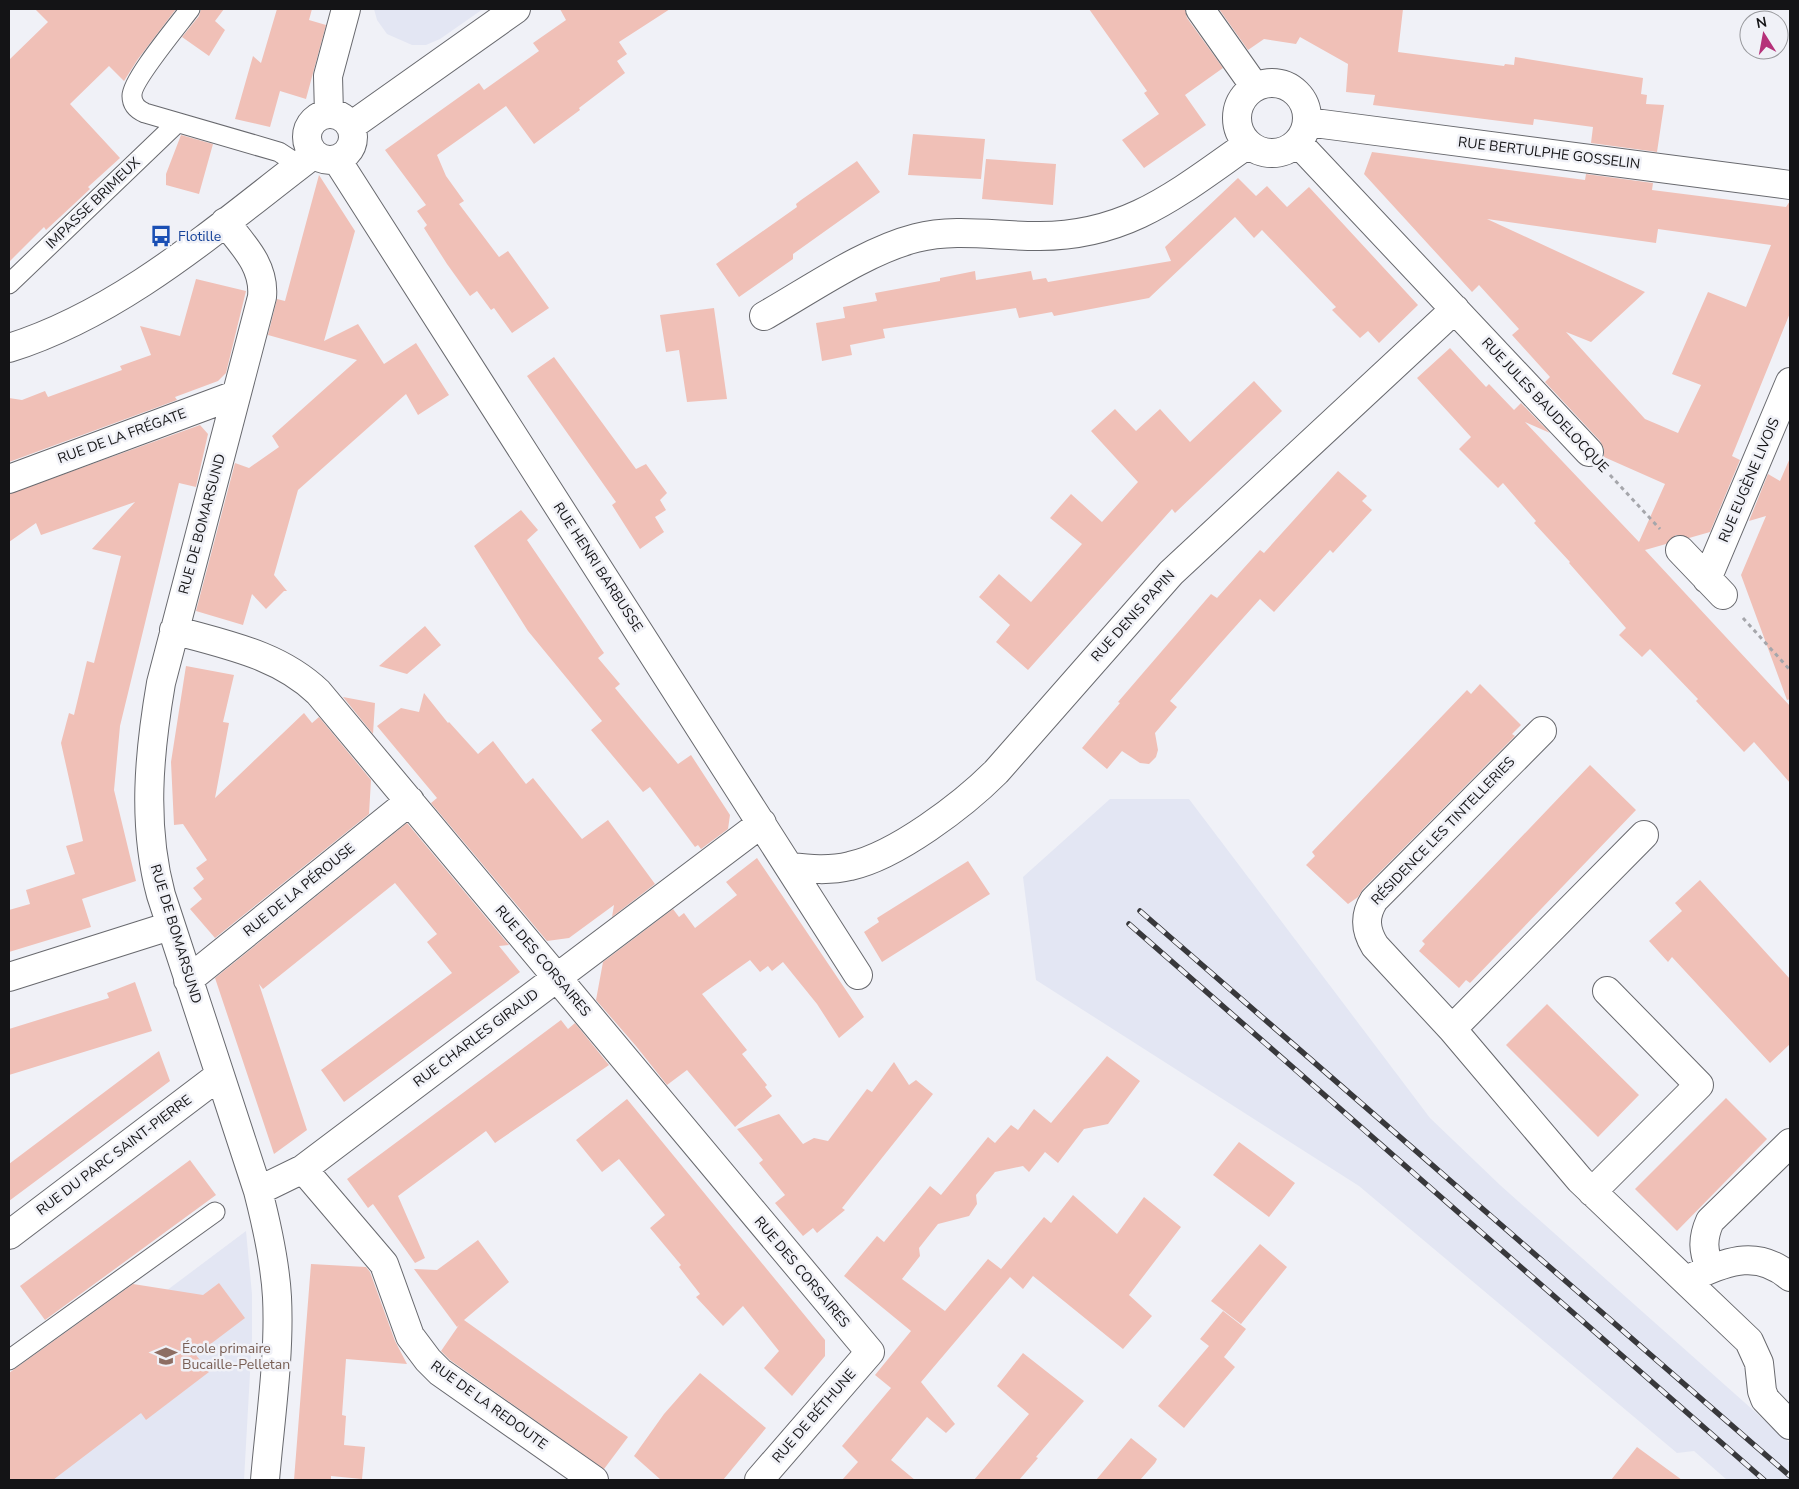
<svg xmlns="http://www.w3.org/2000/svg" width="1799" height="1489" viewBox="0 0 1799 1489" font-family="'Nunito Sans',sans-serif">
<style>
.built{fill:#e3e6f3}
.building{fill:#f0c0b7;fill-rule:evenodd}
.lines{fill:none;stroke-linecap:round;stroke-linejoin:round}
.lane-casing{stroke:#68696e;stroke-width:21}
.street-casing{stroke:#68696e;stroke-width:30}
.path{stroke:#a5a6ab;stroke-width:3;stroke-dasharray:4 4;stroke-linecap:butt}
.lane{stroke:#fff;stroke-width:19}
.street{stroke:#fff;stroke-width:28}
.rail-casing{stroke:#38383b;stroke-width:5.5}
.rail{stroke:#f0f1f7;stroke-width:4;stroke-dasharray:11;stroke-linecap:butt}
.labels{text-anchor:middle;dominant-baseline:central;stroke-width:5;stroke-linejoin:round;paint-order:stroke}
.street-label{font-size:14px;fill:#141416;stroke:#f0f1f7}
.transit-label{font-size:14px;fill:#164399;stroke:#f0f1f7;text-anchor:start}
.education-label{font-size:14px;fill:#785e54;stroke:#f0f1f7;text-anchor:start}
</style>
<rect width="100%" height="100%" fill="#f0f1f7"/>
<!-- built -->
<path class="built" d="M 374,9 L 483,9 L 440,39 L 426,45 L 412,45 L 387,34 L 377,20 Z
M 1110,799 L 1189,799 L 1430,1118 L 1500,1185 L 1790,1443 L 1790,1480 L 1727,1480 L 1694,1451 L 1677,1453 L 1359,1186 L 1036,980 L 1023,877 Z
M 246,1231 L 252,1294 L 252,1338 L 244,1480 L 9,1480 L 9,1405 L 58,1372 Z"/>
<!-- building -->
<path class="building" d="M 35,9 L 176,9 L 138,59 L 124,81 L 109,66 L 70,104 L 120,158 L 88,187 L 90,189 L 74,204 L 46,230 L 44,227 L 9,262 L 9,60 L 48,22 Z
M 201,9 L 224,9 L 215,21 L 225,30 L 209,56 L 182,37 L 199,16 Z
M 277,9 L 312,9 L 309,20 L 326,25 L 306,99 L 280,91 L 270,127 L 235,119 L 253,56 L 261,63 Z
M 560,9 L 670,9 L 619,42 L 627,54 L 617,61 L 625,73 L 579,108 L 580,110 L 534,144 L 506,106 L 437,155 L 446,176 L 464,201 L 459,204 L 499,257 L 508,251 L 549,308 L 512,333 L 494,308 L 491,310 L 477,291 L 470,296 L 447,264 L 424,228 L 427,225 L 417,211 L 426,205 L 385,150 L 479,83 L 484,90 L 539,51 L 533,43 L 566,20 Z
M 1089,9 L 1185,9 L 1187,18 L 1223,68 L 1185,95 L 1206,125 L 1144,168 L 1122,140 L 1159,114 L 1144,93 L 1147,91 Z
M 1219,9 L 1403,9 L 1398,52 L 1504,66 L 1505,64 L 1514,65 L 1515,57 L 1643,78 L 1641,94 L 1647,95 L 1646,104 L 1664,105 L 1657,152 L 1591,143 L 1593,127 L 1534,119 L 1533,125 L 1373,105 L 1375,95 L 1346,92 L 1348,64 L 1300,37 L 1296,44 L 1264,39 L 1248,50 Z
M 913,134 L 985,139 L 981,179 L 908,175 Z
M 181,135 L 213,144 L 199,194 L 166,185 L 166,174 Z
M 1372,152 L 1585,180 L 1586,174 L 1653,183 L 1652,190 L 1786,207 L 1790,201 L 1790,313 L 1732,456 L 1740,460 L 1710,532 L 1689,538 L 1676,535 L 1666,544 L 1645,550 L 1790,706 L 1790,783 L 1754,742 L 1744,752 L 1696,701 L 1698,699 L 1650,649 L 1642,657 L 1619,635 L 1626,628 L 1569,563 L 1570,562 L 1534,523 L 1536,521 L 1503,483 L 1498,488 L 1459,449 L 1471,437 L 1417,378 L 1450,348 L 1486,387 L 1489,384 L 1514,410 L 1521,403 L 1550,433 L 1525,422 L 1639,542 L 1665,484 L 1604,457 L 1604,449 L 1600,441 L 1545,382 L 1550,377 L 1512,335 L 1519,329 L 1479,285 L 1472,292 L 1364,174 ZM 1487,219 L 1656,243 L 1658,229 L 1771,245 L 1746,307 L 1708,292 L 1672,374 L 1701,385 L 1678,433 L 1645,419 L 1566,332 L 1591,342 L 1645,292 Z
M 986,159 L 1056,164 L 1053,205 L 982,199 Z
M 857,161 L 880,192 L 793,254 L 793,259 L 739,297 L 716,264 L 797,207 L 796,204 L 801,200 Z
M 319,175 L 355,231 L 324,341 L 358,324 L 384,364 L 416,343 L 449,395 L 418,415 L 406,394 L 298,490 L 274,575 L 287,591 L 284,591 L 266,609 L 252,594 L 243,625 L 196,611 L 235,463 L 249,468 L 279,447 L 272,436 L 357,360 L 268,335 L 277,299 L 285,301 Z
M 1238,178 L 1256,196 L 1267,186 L 1287,207 L 1309,187 L 1418,305 L 1379,343 L 1368,331 L 1360,338 L 1332,310 L 1336,307 L 1262,230 L 1254,238 L 1235,217 L 1149,298 L 1054,316 L 1052,312 L 1019,318 L 1016,308 L 883,329 L 885,338 L 850,345 L 852,355 L 822,361 L 816,323 L 845,318 L 843,307 L 877,301 L 875,293 L 940,281 L 940,278 L 975,271 L 976,280 L 1031,271 L 1033,280 L 1046,278 L 1048,282 L 1171,261 L 1165,247 Z
M 196,279 L 246,291 L 226,373 L 218,381 L 175,397 L 177,400 L 9,462 L 9,398 L 22,400 L 45,391 L 48,397 L 122,370 L 120,366 L 151,355 L 140,326 L 180,336 Z
M 714,308 L 727,399 L 687,402 L 679,350 L 666,352 L 660,315 Z
M 554,357 L 636,469 L 646,464 L 667,493 L 660,500 L 666,510 L 655,517 L 664,532 L 640,549 L 612,505 L 616,502 L 527,376 Z
M 1254,381 L 1282,411 L 1175,513 L 1172,509 L 1028,670 L 996,642 L 1010,625 L 979,597 L 999,574 L 1031,602 L 1082,544 L 1050,518 L 1071,494 L 1102,522 L 1138,482 L 1091,431 L 1115,409 L 1136,431 L 1160,409 L 1190,442 Z
M 200,425 L 208,434 L 196,487 L 179,483 L 120,726 L 114,790 L 136,881 L 82,899 L 91,927 L 9,952 L 9,910 L 30,904 L 26,890 L 75,874 L 66,846 L 83,841 L 61,743 L 69,713 L 74,715 L 87,661 L 94,663 L 121,556 L 92,549 L 135,502 L 41,535 L 36,523 L 9,542 L 9,494 Z
M 1790,458 L 1790,699 L 1787,700 L 1741,575 L 1766,516 L 1749,521 L 1768,474 L 1780,481 Z
M 1338,471 L 1367,496 L 1362,501 L 1372,510 L 1333,553 L 1330,550 L 1274,612 L 1260,599 L 1218,646 L 1170,701 L 1177,707 L 1155,733 L 1158,750 L 1156,757 L 1149,764 L 1140,763 L 1122,751 L 1107,769 L 1082,748 L 1120,703 L 1118,702 L 1211,594 L 1217,598 L 1260,550 L 1264,553 Z
M 521,510 L 538,530 L 527,540 L 604,653 L 598,658 L 620,684 L 615,688 L 678,764 L 691,755 L 730,815 L 728,829 L 701,849 L 698,845 L 695,847 L 650,787 L 643,792 L 591,730 L 602,721 L 528,631 L 474,546 Z
M 425,626 L 441,645 L 407,674 L 379,666 Z
M 186,666 L 234,675 L 223,722 L 229,723 L 215,798 L 304,713 L 312,723 L 319,717 L 371,780 L 369,814 L 215,938 L 190,909 L 202,899 L 193,888 L 204,879 L 196,868 L 207,860 L 183,824 L 174,825 L 171,762 Z
M 1480,684 L 1521,725 L 1512,734 L 1515,736 L 1363,889 L 1358,897 L 1348,904 L 1306,865 L 1315,856 L 1312,852 L 1467,690 L 1471,694 Z
M 424,693 L 448,723 L 449,722 L 478,754 L 493,741 L 526,784 L 533,778 L 582,839 L 608,820 L 655,884 L 612,917 L 614,905 L 569,938 L 547,941 L 431,803 L 437,798 L 377,726 L 401,708 L 419,712 Z
M 343,697 L 375,703 L 373,734 Z
M 1590,765 L 1636,810 L 1470,983 L 1466,980 L 1459,988 L 1419,951 L 1425,944 L 1422,941 Z
M 407,823 L 509,945 L 499,946 L 520,972 L 344,1102 L 321,1070 L 452,973 L 427,942 L 437,934 L 395,883 L 263,989 L 259,984 L 307,1130 L 274,1154 L 215,978 Z
M 757,858 L 864,1017 L 839,1038 L 817,1004 L 783,962 L 772,971 L 768,966 L 760,972 L 750,960 L 702,994 L 747,1050 L 742,1054 L 767,1085 L 765,1087 L 772,1096 L 735,1127 L 687,1070 L 667,1085 L 636,1046 L 596,1000 L 603,962 L 673,909 L 679,917 L 684,913 L 695,928 L 737,895 L 726,882 Z
M 968,861 L 990,894 L 882,962 L 864,932 L 879,922 L 877,918 Z
M 1700,880 L 1790,979 L 1790,1044 L 1770,1063 L 1672,957 L 1668,962 L 1649,941 L 1682,911 L 1675,903 Z
M 135,982 L 152,1031 L 9,1075 L 9,1029 L 109,998 L 107,993 Z
M 1547,1004 L 1639,1095 L 1598,1137 L 1506,1045 Z
M 561,1020 L 568,1029 L 575,1023 L 609,1065 L 495,1143 L 486,1131 L 398,1196 L 425,1258 L 415,1263 L 373,1204 L 368,1208 L 347,1179 Z
M 159,1051 L 170,1081 L 9,1201 L 9,1164 Z
M 1107,1056 L 1140,1081 L 1108,1124 L 1084,1129 L 1058,1163 L 1045,1152 L 1029,1172 L 1023,1166 L 995,1172 L 976,1195 L 977,1204 L 969,1216 L 938,1224 L 919,1248 L 920,1256 L 902,1279 L 945,1311 L 988,1259 L 1001,1269 L 1044,1217 L 1051,1223 L 1073,1195 L 1117,1234 L 1144,1197 L 1181,1227 L 1129,1295 L 1152,1316 L 1123,1349 L 1033,1276 L 1023,1289 L 1010,1277 L 921,1382 L 955,1424 L 946,1433 L 927,1417 L 891,1460 L 915,1480 L 842,1480 L 858,1462 L 842,1446 L 891,1388 L 875,1375 L 911,1331 L 844,1276 L 877,1236 L 884,1242 L 930,1186 L 941,1195 L 988,1137 L 995,1143 L 1011,1125 L 1018,1130 L 1034,1109 L 1051,1123 Z
M 894,1062 L 909,1085 L 916,1080 L 933,1094 L 842,1208 L 845,1210 L 817,1233 L 813,1228 L 803,1236 L 775,1203 L 785,1195 L 759,1163 L 763,1160 L 737,1129 L 779,1114 L 803,1144 L 814,1138 L 828,1141 L 867,1089 L 872,1092 Z
M 1726,1098 L 1767,1139 L 1677,1231 L 1635,1189 Z
M 627,1099 L 825,1340 L 825,1356 L 792,1396 L 764,1368 L 779,1351 L 743,1306 L 723,1326 L 696,1297 L 700,1294 L 679,1267 L 681,1265 L 650,1228 L 665,1215 L 619,1159 L 602,1172 L 576,1140 Z
M 1239,1142 L 1295,1183 L 1269,1217 L 1213,1175 Z
M 190,1160 L 216,1195 L 45,1320 L 20,1286 Z
M 478,1240 L 509,1282 L 464,1320 L 628,1437 L 604,1469 L 450,1360 L 441,1351 L 459,1325 L 457,1327 L 414,1269 L 437,1270 Z
M 1260,1244 L 1287,1267 L 1241,1324 L 1211,1301 Z
M 311,1264 L 366,1267 L 370,1272 L 395,1341 L 407,1364 L 346,1359 L 342,1415 L 346,1416 L 344,1445 L 365,1447 L 362,1479 L 331,1476 L 331,1480 L 294,1480 Z
M 219,1283 L 245,1318 L 196,1355 L 209,1372 L 146,1420 L 141,1413 L 53,1480 L 9,1480 L 9,1373 L 133,1284 L 203,1295 Z
M 1223,1311 L 1246,1329 L 1224,1357 L 1235,1367 L 1184,1428 L 1158,1406 L 1209,1346 L 1200,1339 Z
M 1023,1353 L 1084,1401 L 1036,1457 L 1038,1458 L 1019,1480 L 974,1480 L 1029,1414 L 997,1386 Z
M 700,1373 L 766,1428 L 723,1480 L 661,1480 L 634,1456 L 664,1414 Z
M 1131,1438 L 1157,1459 L 1155,1463 L 1140,1480 L 1096,1480 Z
M 1637,1447 L 1682,1480 L 1611,1480 Z"/>
<g class="lines">
<!-- lane casing -->
<g class="lane-casing">
<path id="lane" d="M 190,9 C 179,24 131,81 132,96 C 132,105 138,110 145,113 L 279,152 L 299,165
M 9,284 L 177,123
M 9,1360 L 215,1212"/>
</g>
<!-- street casing -->
<g class="street-casing">
<path id="street" d="M 1200,9 L 1255,87
M1237 118a35 35 0 1 1 70 0a35 35 0 1 1-70 0Z
M307 137a23 23 0 1 1 46 0a23 23 0 1 1-46 0Z
M 329,114 L 328,76 L 346,9
M 1307,122 L 1790,185
M 351,126 L 516,9
M 1298,143 L 1589,452
M 337,160 L 858,975
M 225,222 C 243,245 265,266 262,297 L 161,683 C 149,753 142,824 161,895 L 258,1191 C 267,1226 275,1261 277,1297 C 280,1355 270,1421 265,1480
M 764,316 C 810,290 865,251 916,238 C 955,228 996,236 1037,236 C 1127,237 1178,193 1248,144
M 9,348 C 124,312 219,226 314,154
M 9,479 L 235,395
M 1680,550 L 1723,595
M 1707,579 L 1790,382
M 174,630 C 226,645 278,654 318,692 L 870,1352 L 759,1480
M 1542,731 L 1374,900 C 1364,916 1365,930 1375,946 L 1452,1029 L 1580,1180 L 1749,1341 L 1759,1363 L 1762,1391 L 1765,1399 L 1790,1425
M 789,867 C 809,869 830,871 850,866 C 896,856 963,805 996,772 L 1171,573 L 1455,309
M 9,977 L 170,926
M 188,980 L 410,801
M 1452,1029 L 1644,835
M 303,1169 L 384,1264 L 410,1336 L 428,1360 L 440,1372 L 594,1480
M 258,1191 L 303,1169 L 762,823
M 1592,1192 L 1699,1085 L 1607,991
M 9,1235 L 220,1075
M 1710,1268 C 1703,1251 1702,1239 1710,1221 L 1790,1143
M 1695,1276 C 1729,1260 1759,1250 1790,1277"/>
</g>
<!-- path -->
<path class="path" d="M 1610,475 L 1660,529
M 1743,618 L 1790,670"/>
<!-- lane -->
<use href="#lane" class="lane"/>
<!-- street -->
<use href="#street" class="street"/>
<!-- rail casing -->
<g class="rail-casing">
<path id="rail" d="M 1140,911 L 1790,1476
M 1129,924 L 1764,1480"/>
</g>
<!-- rail -->
<use href="#rail" class="rail"/>
</g>
<!-- icons -->
<defs>
<g id="bus-bare" transform="scale(1.725)"><path d="M-5-6H5V4H4V6H2V4H-2V6H-4V4H-5ZM-3.5-4V0h7V-4ZM-3.5 1.2v1.5H-2V1.2ZM2 1.2v1.5H3.5V1.2Z" fill="#1a4fb4" stroke="#f0f1f7" stroke-width="2.5" paint-order="stroke"/></g>
<g id="school-bare" transform="scale(1.725)"><path d="M0-5L7-2L0 1L-7-2ZM-4 1L0 2.5L4 1V4Q0 6-4 4Z" fill="#8d6e63" stroke="#f0f1f7" stroke-width="2.5" paint-order="stroke"/></g>
</defs>
<g fill-rule="evenodd">
<use href="#bus-bare" x="161" y="236"/>
<use href="#school-bare" x="166" y="1356"/>
</g>
<g class="labels">
<!-- street labels -->
<g class="street-label">
<text transform="translate(1549 153) rotate(7)">RUE BERTULPHE GOSSELIN</text>
<text transform="translate(93 203) rotate(-44)">IMPASSE BRIMEUX</text>
<text transform="translate(1545 405) rotate(47)">RUE JULES BAUDELOCQUE</text>
<text transform="translate(122 436) rotate(-20)">RUE DE LA FRÉGATE</text>
<text transform="translate(1749 480) rotate(-67)">RUE EUGÈNE LIVOIS</text>
<text transform="translate(202 524) rotate(-75)">RUE DE BOMARSUND</text>
<text transform="translate(598 567) rotate(57)">RUE HENRI BARBUSSE</text>
<text transform="translate(1133 616) rotate(-48)">RUE DENIS PAPIN</text>
<text transform="translate(1443 831) rotate(-46)">RÉSIDENCE LES TINTELLERIES</text>
<text transform="translate(299 890) rotate(-39)">RUE DE LA PÉROUSE</text>
<text transform="translate(176 934) rotate(73)">RUE DE BOMARSUND</text>
<text transform="translate(543 961) rotate(50)">RUE DES CORSAIRES</text>
<text transform="translate(476 1038) rotate(-37)">RUE CHARLES GIRAUD</text>
<text transform="translate(114 1155) rotate(-37)">RUE DU PARC SAINT-PIERRE</text>
<text transform="translate(802 1272) rotate(50)">RUE DES CORSAIRES</text>
<text transform="translate(489 1405) rotate(36)">RUE DE LA REDOUTE</text>
<text transform="translate(814 1416) rotate(-49)">RUE DE BÉTHUNE</text>
</g>
<!-- transit labels -->
<g class="transit-label">
<text x="178" y="236">Flotille</text>
</g>
<!-- education labels -->
<g class="education-label">
<text x="182" y="1348">École primaire<tspan x="182" dy="16">Bucaille-Pelletan</tspan></text>
</g>
</g>
<!-- border -->
<rect width="1799" height="1489" fill="none" stroke="#141416" stroke-width="20"/>
<!-- north arrow -->
<g transform="translate(1764 35) rotate(349)"><circle r="24" fill="#f0f1f7" stroke="#98999d"/>
<path d="M0-4L9 19L0 12L-9 19Z" fill="#b53179"/>
<text y="-8" font-size="14" font-weight="bold" text-anchor="middle" fill="#141416">N</text>
</g>
</svg>
